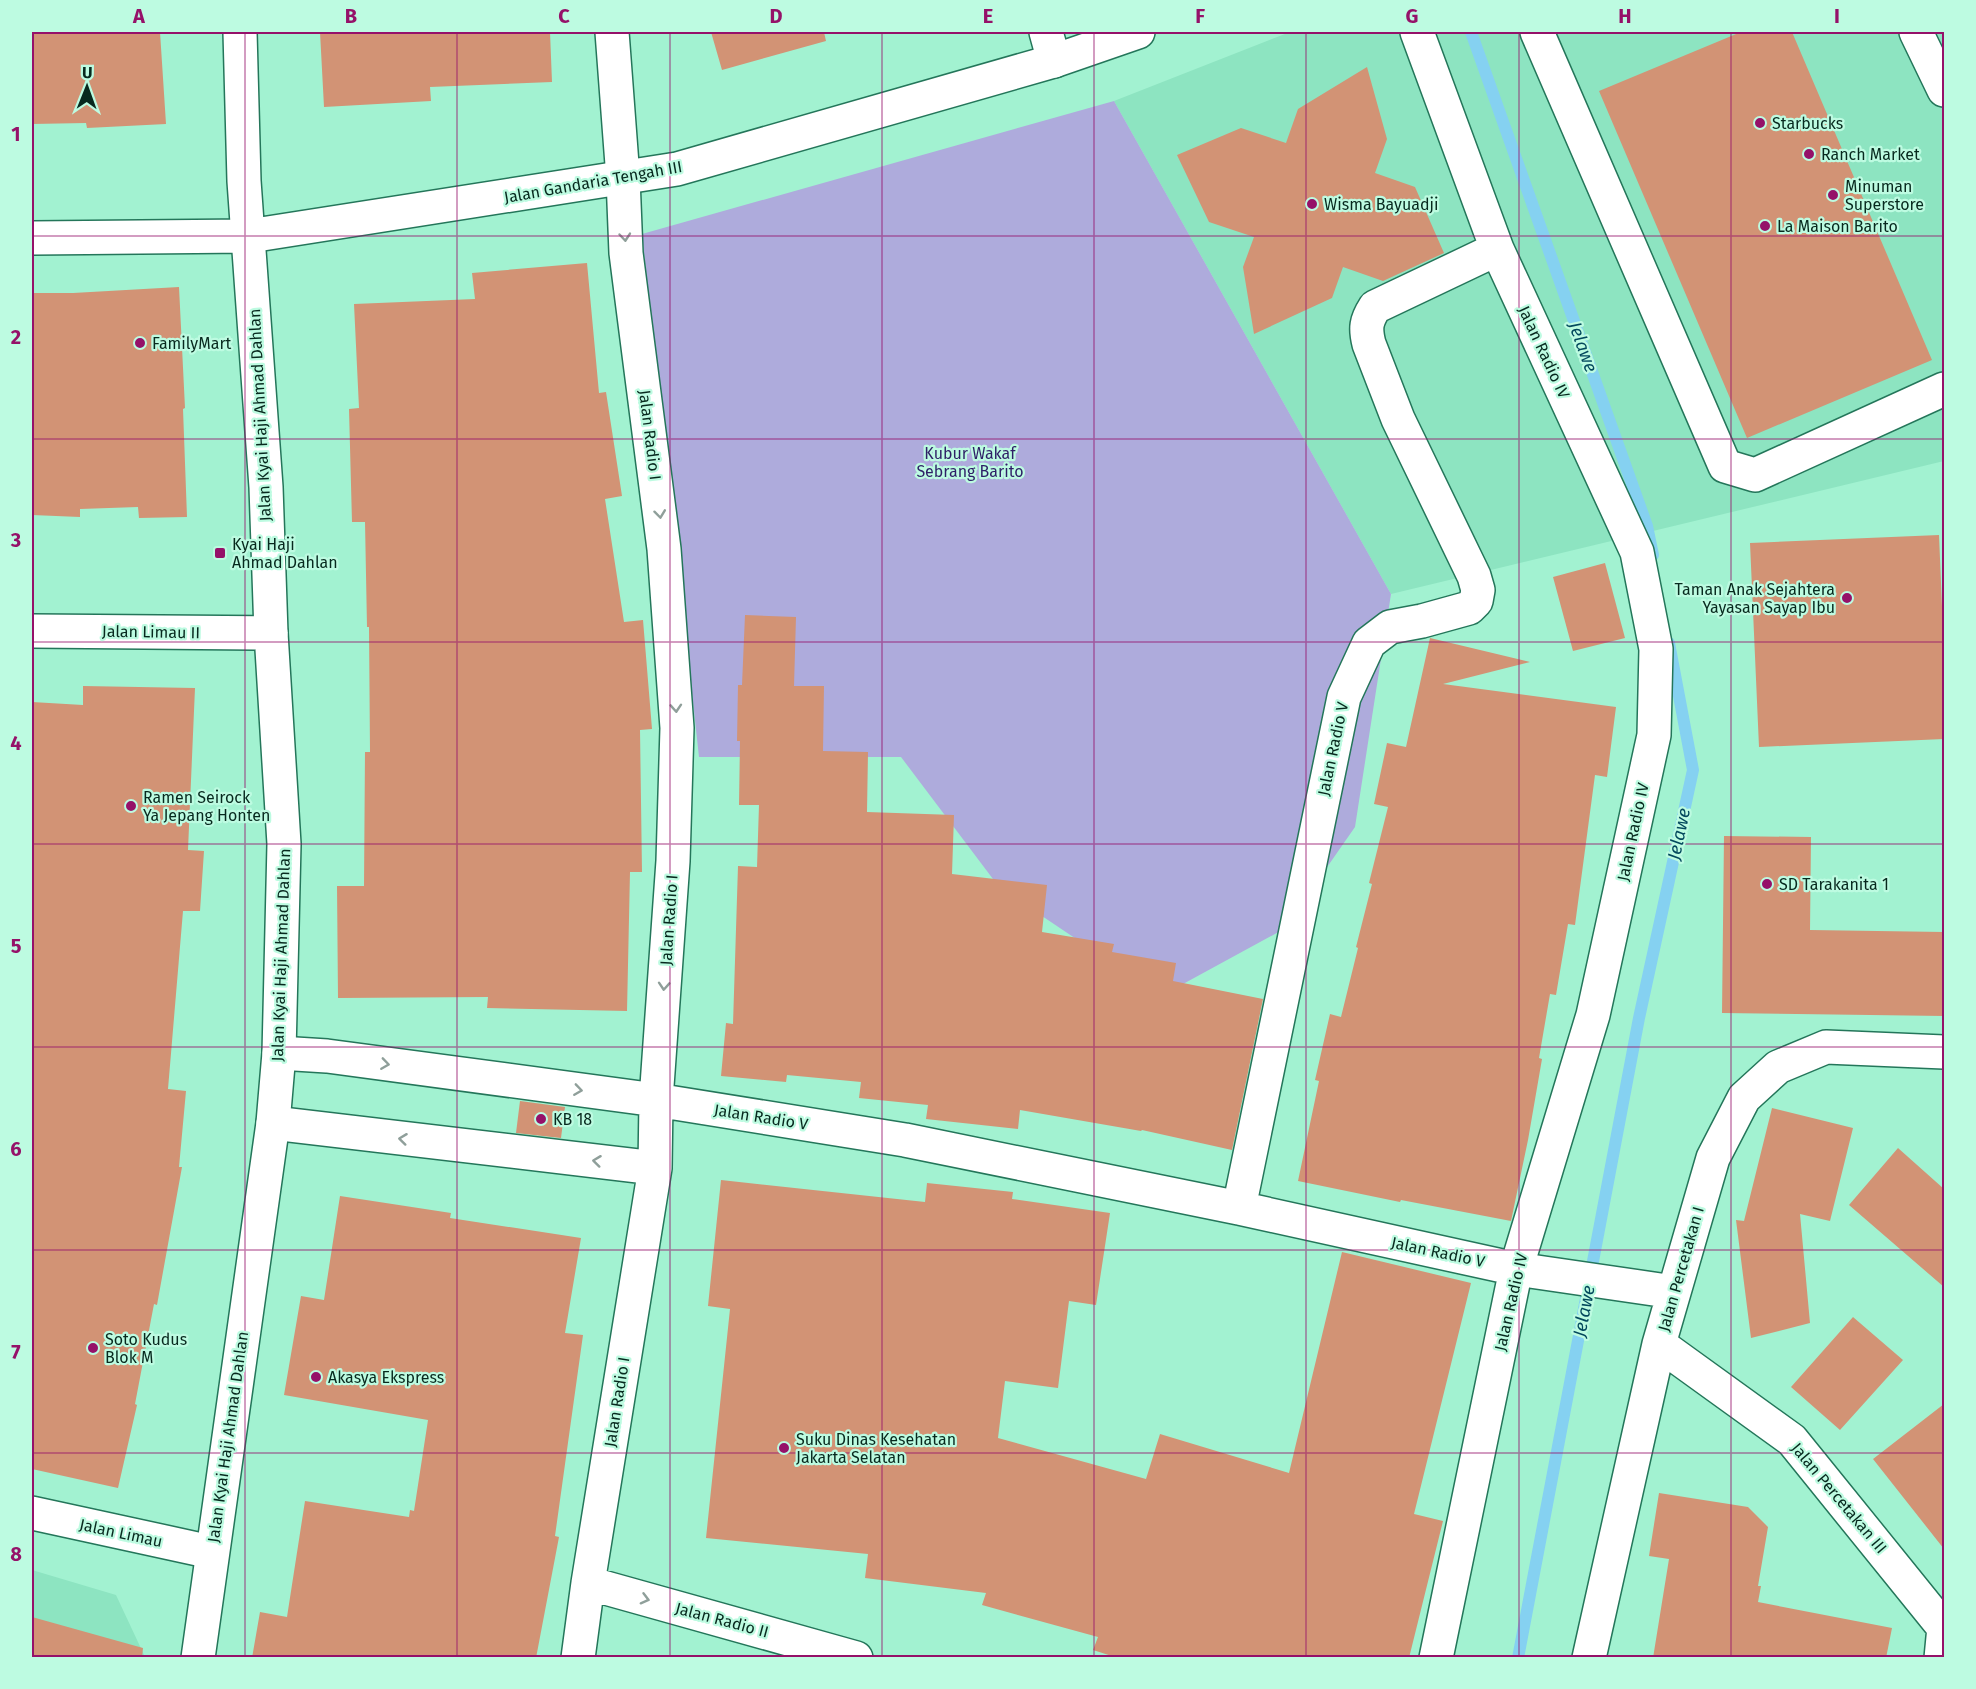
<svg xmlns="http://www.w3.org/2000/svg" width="1976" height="1689" viewBox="0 0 1976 1689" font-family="'Fira Sans',sans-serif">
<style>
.built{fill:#8de4c1}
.green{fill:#aeabdc}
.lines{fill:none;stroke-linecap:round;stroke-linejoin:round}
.stream{stroke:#85d1f1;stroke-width:12}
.building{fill:#d29375}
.minor-casing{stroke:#24765a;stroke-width:36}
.major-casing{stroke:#24765a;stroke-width:36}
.minor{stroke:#fff;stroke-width:33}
.major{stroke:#fff;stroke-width:33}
.oneway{stroke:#8f9f9a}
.grid{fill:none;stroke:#951169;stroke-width:1.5;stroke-opacity:0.55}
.poi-dot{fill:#951169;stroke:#bdfbe1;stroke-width:2}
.labels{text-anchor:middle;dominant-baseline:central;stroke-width:4.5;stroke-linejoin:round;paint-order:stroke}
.poi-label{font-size:16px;fill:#07291e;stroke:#bdfbe1;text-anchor:start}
.street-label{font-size:16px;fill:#07291e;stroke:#bdfbe1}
.park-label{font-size:16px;fill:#2e1f66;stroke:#bdfbe1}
.water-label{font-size:18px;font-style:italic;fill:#03485d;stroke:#bdfbe1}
.neatline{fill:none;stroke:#951169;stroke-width:2}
.grid-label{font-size:20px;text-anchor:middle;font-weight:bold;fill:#951169}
</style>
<rect width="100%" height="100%" fill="#a2f2d1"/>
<!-- built -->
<path class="built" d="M 1290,32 L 1944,32 L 1944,461 L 1391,594 L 1114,101 Z
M 32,1570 L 116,1595 L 145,1657 L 32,1657 Z"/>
<!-- green -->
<path class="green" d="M 1114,101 L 1391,594 L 1355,827 L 1284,929 L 1161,996 L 999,887 L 901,757 L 699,757 L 642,234 Z"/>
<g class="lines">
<!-- stream -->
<path class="stream" d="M 1471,32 L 1647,526 L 1653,555
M 1518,1658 L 1639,1018 L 1693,770 L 1669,643"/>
</g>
<!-- building -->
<path class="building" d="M 32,32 L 160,32 L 166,124 L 87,128 L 86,123 L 32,124 Z
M 320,32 L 550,32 L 552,82 L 430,87 L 431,101 L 324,107 Z
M 711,32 L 824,32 L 826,41 L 722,70 Z
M 1741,32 L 1792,32 L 1932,360 L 1747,438 L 1599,91 Z
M 1367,67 L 1387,139 L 1375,173 L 1415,187 L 1444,253 L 1383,281 L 1343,267 L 1332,298 L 1254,334 L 1243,267 L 1254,237 L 1209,222 L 1177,155 L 1241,128 L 1286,143 L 1298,109 Z
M 587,263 L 599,393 L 606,392 L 622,496 L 605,499 L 624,622 L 643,620 L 652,729 L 640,730 L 642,872 L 630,872 L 627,1011 L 487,1008 L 488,997 L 338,998 L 337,886 L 364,886 L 365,752 L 370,752 L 369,627 L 367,627 L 365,522 L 352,522 L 349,409 L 359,408 L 354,304 L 475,299 L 472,273 Z
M 179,287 L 185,408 L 183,409 L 187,517 L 139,518 L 138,507 L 80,509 L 80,517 L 32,515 L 32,293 L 73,293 Z
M 1939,535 L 1944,654 L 1944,739 L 1759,747 L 1750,543 Z
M 1605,563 L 1625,638 L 1573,651 L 1553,577 Z
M 745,615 L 796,617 L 794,686 L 824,686 L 823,751 L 868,752 L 867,812 L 954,815 L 952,874 L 1047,885 L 1042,932 L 1114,944 L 1112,952 L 1176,963 L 1173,981 L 1263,999 L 1232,1150 L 1142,1130 L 1141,1131 L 1020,1110 L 1018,1129 L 926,1119 L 928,1105 L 859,1098 L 861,1082 L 787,1075 L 786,1082 L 721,1076 L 726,1023 L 733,1024 L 738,866 L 757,867 L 759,805 L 739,805 L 740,741 L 737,741 L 738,685 L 742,685 Z
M 1430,638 L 1530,662 L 1443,684 L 1616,707 L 1607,777 L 1595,775 L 1575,925 L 1568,924 L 1556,995 L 1550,994 L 1539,1058 L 1542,1059 L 1528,1140 L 1511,1221 L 1401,1200 L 1400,1202 L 1298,1181 L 1319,1081 L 1315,1080 L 1330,1014 L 1341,1017 L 1358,948 L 1356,947 L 1372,884 L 1369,883 L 1388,807 L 1374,804 L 1387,743 L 1406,747 Z
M 83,686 L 195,688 L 188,850 L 204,851 L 200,911 L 183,911 L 168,1089 L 186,1091 L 179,1167 L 182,1167 L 157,1305 L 154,1304 L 135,1404 L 137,1405 L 118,1488 L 32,1469 L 32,702 L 83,705 Z
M 1724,836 L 1811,837 L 1810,930 L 1944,932 L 1944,1016 L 1722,1013 Z
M 520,1101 L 565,1107 L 561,1138 L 516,1133 Z
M 1772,1108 L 1853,1128 L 1830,1221 L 1800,1214 L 1810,1323 L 1751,1338 L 1736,1220 L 1744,1221 Z
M 1898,1148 L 1944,1189 L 1944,1287 L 1849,1205 Z
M 721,1180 L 925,1202 L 927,1183 L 1013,1192 L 1012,1199 L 1110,1213 L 1096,1305 L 1069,1301 L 1058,1388 L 1005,1381 L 998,1438 L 1146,1479 L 1160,1434 L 1289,1473 L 1342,1252 L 1471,1283 L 1414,1514 L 1443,1521 L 1409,1658 L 1118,1658 L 1093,1650 L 1098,1637 L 982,1605 L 986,1593 L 865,1578 L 868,1554 L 706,1538 L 730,1309 L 708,1306 Z
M 340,1196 L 451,1213 L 450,1218 L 581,1238 L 565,1333 L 583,1335 L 555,1536 L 559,1537 L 536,1658 L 252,1658 L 260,1612 L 287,1617 L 305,1501 L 409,1517 L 410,1510 L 414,1511 L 428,1420 L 284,1395 L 301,1296 L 324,1300 Z
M 1853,1317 L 1903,1360 L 1840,1430 L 1791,1387 Z
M 1944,1404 L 1944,1549 L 1873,1459 Z
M 1659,1493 L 1748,1507 L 1768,1527 L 1758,1586 L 1761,1586 L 1758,1602 L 1892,1628 L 1886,1658 L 1653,1658 L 1669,1559 L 1649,1556 Z
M 32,1617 L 143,1648 L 142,1658 L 32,1658 Z"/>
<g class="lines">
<!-- minor casing -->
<g class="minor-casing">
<path id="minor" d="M 1046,32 L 1054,61
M 1417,32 L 1497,249 L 1637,552 L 1656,649 L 1654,735 L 1593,1015 L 1516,1269 L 1436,1658
M 1537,32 L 1725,466 L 1755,475 L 1944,389
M 1916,32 L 1944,90
M 32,631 L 271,633
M 279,1053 L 327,1056 L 656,1100 L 905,1140 L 1239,1208 L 1516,1269 L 1674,1292
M 273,1123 L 655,1168
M 1239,1208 L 1344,697 L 1369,643 L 1390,627 L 1422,621 L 1469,608 L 1476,601 L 1478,590 L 1474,576 L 1398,419 L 1369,344 C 1365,328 1366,321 1375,307 L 1497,249
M 1659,1344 L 1792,1440 L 1944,1628
M 32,1513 L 211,1552
M 588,1583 L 856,1658
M 578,1658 L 588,1583 L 655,1168 L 656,1100 L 673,861 L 677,728 L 664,549 L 626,253 L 623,178 L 612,32
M 1589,1658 L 1659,1344 L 1713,1158 L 1744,1098 L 1778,1067 L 1826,1047 L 1944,1052
M 1941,1658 L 1944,1627"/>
</g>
<!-- major casing -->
<g class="major-casing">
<path id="major" d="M 32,238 L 249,236 L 677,169 L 1054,61 L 1138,32
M 198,1658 L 273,1123 L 279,1053 L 284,844 L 271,633 L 266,487 L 244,181 L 240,32"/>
</g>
<!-- minor -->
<use href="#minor" class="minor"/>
<!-- major -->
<use href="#major" class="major"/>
</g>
<!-- one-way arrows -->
<defs><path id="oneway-chevron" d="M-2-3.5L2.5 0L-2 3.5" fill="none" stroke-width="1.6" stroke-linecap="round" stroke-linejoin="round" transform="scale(1.5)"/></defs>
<g class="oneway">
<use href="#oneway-chevron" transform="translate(625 237) rotate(85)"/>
<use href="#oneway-chevron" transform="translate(660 514) rotate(83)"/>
<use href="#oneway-chevron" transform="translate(676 708) rotate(86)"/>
<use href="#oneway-chevron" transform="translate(664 986) rotate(94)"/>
<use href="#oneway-chevron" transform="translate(385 1064) rotate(8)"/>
<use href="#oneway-chevron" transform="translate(578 1090) rotate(8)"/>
<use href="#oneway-chevron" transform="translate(403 1139) rotate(-173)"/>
<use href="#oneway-chevron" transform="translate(597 1161) rotate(-173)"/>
<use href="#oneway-chevron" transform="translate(645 1599) rotate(15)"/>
</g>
<!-- grid -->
<path class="grid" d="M 245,32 L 245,1658M 457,32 L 457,1658M 670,32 L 670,1658M 882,32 L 882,1658M 1094,32 L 1094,1658M 1306,32 L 1306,1658M 1519,32 L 1519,1658M 1731,32 L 1731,1658M 32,236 L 1944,236M 32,439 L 1944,439M 32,642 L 1944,642M 32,844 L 1944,844M 32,1047 L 1944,1047M 32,1250 L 1944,1250M 32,1453 L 1944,1453"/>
<!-- markers -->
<g class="poi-dot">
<circle cx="1760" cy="123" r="6"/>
<circle cx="1809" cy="154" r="6"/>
<circle cx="1833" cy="195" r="6"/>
<circle cx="1312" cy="204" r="6"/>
<circle cx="1765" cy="226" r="6"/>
<circle cx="140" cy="343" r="6"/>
<rect x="214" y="547" width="12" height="12" rx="3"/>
<circle cx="1847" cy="598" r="6"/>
<circle cx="131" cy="806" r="6"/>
<circle cx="1767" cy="884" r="6"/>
<circle cx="541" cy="1119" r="6"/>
<circle cx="93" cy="1348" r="6"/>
<circle cx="316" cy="1377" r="6"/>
<circle cx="784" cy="1448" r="6"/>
</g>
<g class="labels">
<!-- poi labels -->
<g class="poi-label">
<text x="1772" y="123">Starbucks</text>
<text x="1821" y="154">Ranch Market</text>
<text x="1845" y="186">Minuman<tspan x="1845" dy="18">Superstore</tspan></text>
<text x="1324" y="204">Wisma Bayuadji</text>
<text x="1777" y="226">La Maison Barito</text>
<text x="152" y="343">FamilyMart</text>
<text x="232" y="544">Kyai Haji<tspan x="232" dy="18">Ahmad Dahlan</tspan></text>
<text x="1835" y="589" text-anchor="end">Taman Anak Sejahtera<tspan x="1835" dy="18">Yayasan Sayap Ibu</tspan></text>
<text x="143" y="797">Ramen Seirock<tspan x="143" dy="18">Ya Jepang Honten</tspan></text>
<text x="1779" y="884">SD Tarakanita 1</text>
<text x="553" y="1119">KB 18</text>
<text x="105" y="1339">Soto Kudus<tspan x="105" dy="18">Blok M</tspan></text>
<text x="328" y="1377">Akasya Ekspress</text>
<text x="796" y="1439">Suku Dinas Kesehatan<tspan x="796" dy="18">Jakarta Selatan</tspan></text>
</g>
<!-- street labels -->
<g class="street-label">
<text transform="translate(593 182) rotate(-10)">Jalan Gandaria Tengah III</text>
<text transform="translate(1544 352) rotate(65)">Jalan Radio IV</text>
<text transform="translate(260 415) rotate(-93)">Jalan Kyai Haji Ahmad Dahlan</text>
<text transform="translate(650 435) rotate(83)">Jalan Radio I</text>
<text transform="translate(151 632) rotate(1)">Jalan Limau II</text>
<text transform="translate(1333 749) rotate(-78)">Jalan Radio V</text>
<text transform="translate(1633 832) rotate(-78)">Jalan Radio IV</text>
<text transform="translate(669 920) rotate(-86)">Jalan Radio I</text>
<text transform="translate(281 955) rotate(-88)">Jalan Kyai Haji Ahmad Dahlan</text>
<text transform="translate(761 1117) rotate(9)">Jalan Radio V</text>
<text transform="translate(1438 1252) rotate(12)">Jalan Radio V</text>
<text transform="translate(1681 1269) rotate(-74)">Jalan Percetakan I</text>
<text transform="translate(1511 1302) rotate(-77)">Jalan Radio IV</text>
<text transform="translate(617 1402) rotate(-81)">Jalan Radio I</text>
<text transform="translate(228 1437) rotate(-82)">Jalan Kyai Haji Ahmad Dahlan</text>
<text transform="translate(1839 1498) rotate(50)">Jalan Percetakan III</text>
<text transform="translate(121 1533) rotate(12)">Jalan Limau</text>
<text transform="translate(722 1620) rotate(15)">Jalan Radio II</text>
</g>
<!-- park labels -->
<g class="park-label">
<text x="970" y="453">Kubur Wakaf<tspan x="970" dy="18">Sebrang Barito</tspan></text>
</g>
<!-- water labels -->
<g class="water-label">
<text transform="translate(1583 347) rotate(70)">Jelawe</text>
<text transform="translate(1679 834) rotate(-78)">Jelawe</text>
<text transform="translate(1584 1311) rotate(-79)">Jelawe</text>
</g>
</g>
<!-- border -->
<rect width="1976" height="1689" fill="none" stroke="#bdfbe1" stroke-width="66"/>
<!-- north arrow -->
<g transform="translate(87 87) rotate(1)" stroke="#bdfbe1" stroke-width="4.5" paint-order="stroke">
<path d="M0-4.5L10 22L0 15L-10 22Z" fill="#07291e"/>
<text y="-9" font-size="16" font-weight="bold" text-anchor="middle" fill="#07291e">U</text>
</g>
<rect x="33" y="33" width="1910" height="1623" class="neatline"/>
<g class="grid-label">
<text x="139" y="23">A</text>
<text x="351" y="23">B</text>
<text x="564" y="23">C</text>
<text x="776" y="23">D</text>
<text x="988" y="23">E</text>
<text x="1200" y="23">F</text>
<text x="1412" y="23">G</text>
<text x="1625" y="23">H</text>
<text x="1837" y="23">I</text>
<text x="16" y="141">1</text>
<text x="16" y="344">2</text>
<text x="16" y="547">3</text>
<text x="16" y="750">4</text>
<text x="16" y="953">5</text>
<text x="16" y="1156">6</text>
<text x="16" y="1359">7</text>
<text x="16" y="1561">8</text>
</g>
</svg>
